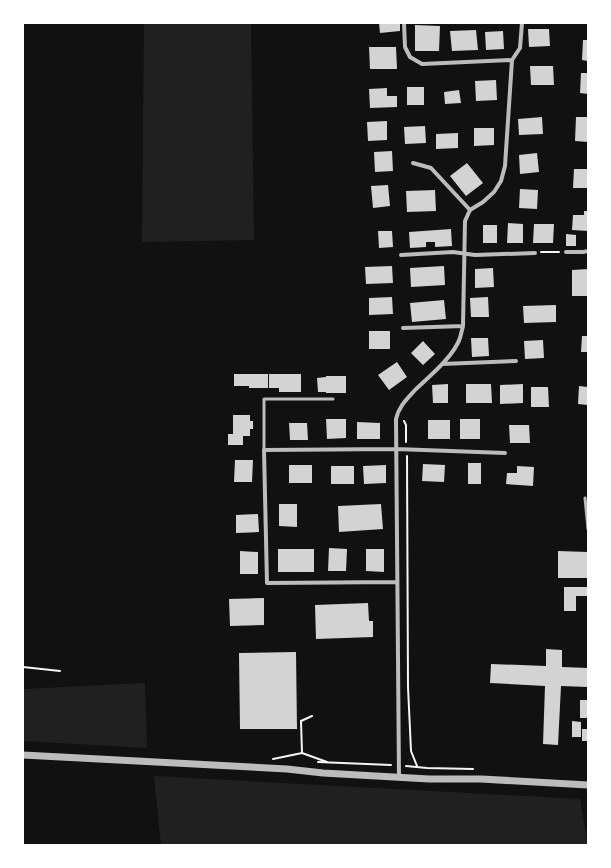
<svg xmlns="http://www.w3.org/2000/svg" width="611" height="868" viewBox="0 0 611 868" font-family="Quicksand,sans-serif">
<style>
.green{fill:#202020}
.building{fill:#d3d3d3}
.lines{fill:none;stroke-linecap:round;stroke-linejoin:round}
.path{stroke:#f5f5f5;stroke-width:2}
.service{stroke:#bcbcbc;stroke-width:3}
.minor{stroke:#bcbcbc;stroke-width:4}
.tertiary{stroke:#bcbcbc;stroke-width:7}
</style>
<rect width="100%" height="100%" fill="#111"/>
<!-- green -->
<path class="green" d="M 144,23 L 251,23 L 254,240 L 142,242 Z
M 145,683 L 147,748 L 23,741 L 23,689 Z
M 154,776 L 580,799 L 588,845 L 161,845 Z"/>
<!-- building -->
<path class="building" d="M 379,23 L 400,23 L 400,31 L 380,33 Z
M 415,25 L 440,26 L 439,51 L 415,51 Z
M 528,29 L 549,29 L 550,46 L 529,47 Z
M 476,30 L 478,50 L 452,51 L 450,31 Z
M 503,31 L 504,49 L 486,50 L 485,32 Z
M 583,40 L 588,40 L 588,61 L 582,60 Z
M 369,47 L 396,47 L 397,69 L 370,69 Z
M 530,66 L 553,66 L 554,85 L 531,85 Z
M 581,73 L 588,73 L 588,94 L 580,93 Z
M 496,80 L 497,100 L 476,101 L 475,81 Z
M 407,87 L 424,87 L 424,105 L 407,105 Z
M 387,88 L 387,96 L 397,96 L 397,107 L 370,108 L 369,89 Z
M 459,90 L 461,103 L 445,104 L 444,92 Z
M 542,117 L 543,134 L 519,135 L 518,119 Z
M 576,117 L 588,117 L 588,142 L 575,141 Z
M 387,121 L 387,140 L 368,141 L 367,122 Z
M 425,126 L 426,143 L 405,144 L 404,127 Z
M 474,128 L 494,128 L 494,145 L 474,146 Z
M 458,133 L 458,148 L 436,149 L 436,134 Z
M 392,151 L 393,171 L 375,172 L 374,152 Z
M 537,153 L 539,172 L 520,174 L 519,155 Z
M 467,163 L 483,183 L 466,196 L 450,176 Z
M 574,169 L 588,169 L 588,188 L 573,188 Z
M 388,185 L 390,206 L 373,208 L 371,186 Z
M 520,189 L 538,190 L 537,209 L 519,208 Z
M 435,190 L 436,211 L 407,212 L 406,191 Z
M 584,211 L 588,211 L 588,231 L 572,230 L 573,215 L 584,215 Z
M 508,223 L 523,224 L 523,243 L 507,243 Z
M 534,224 L 554,224 L 553,243 L 533,243 Z
M 483,225 L 497,225 L 497,243 L 483,243 Z
M 451,229 L 452,246 L 435,247 L 435,242 L 426,242 L 426,247 L 410,248 L 409,232 Z
M 378,231 L 392,231 L 393,247 L 379,248 Z
M 566,234 L 576,235 L 576,246 L 566,246 Z
M 392,266 L 393,283 L 366,284 L 365,267 Z
M 444,266 L 445,285 L 411,287 L 410,268 Z
M 493,268 L 494,287 L 475,288 L 475,269 Z
M 588,269 L 588,296 L 572,296 L 572,270 Z
M 392,297 L 393,314 L 369,315 L 369,298 Z
M 488,297 L 489,317 L 471,317 L 470,298 Z
M 444,300 L 446,319 L 412,322 L 410,303 Z
M 556,305 L 556,322 L 524,323 L 523,306 Z
M 369,331 L 390,331 L 390,349 L 369,349 Z
M 582,336 L 588,336 L 588,352 L 581,352 Z
M 471,338 L 488,338 L 489,356 L 472,357 Z
M 543,340 L 544,358 L 525,359 L 524,341 Z
M 423,341 L 435,354 L 423,365 L 411,353 Z
M 397,362 L 407,377 L 389,390 L 378,375 Z
M 234,374 L 268,374 L 268,388 L 249,388 L 249,386 L 234,386 Z
M 269,374 L 301,374 L 301,392 L 279,392 L 279,388 L 269,388 Z
M 326,376 L 346,376 L 346,393 L 326,393 L 326,392 L 318,392 L 317,378 L 326,377 Z
M 448,384 L 448,403 L 433,403 L 432,385 Z
M 466,384 L 491,384 L 492,403 L 466,403 Z
M 523,384 L 523,403 L 500,404 L 500,385 Z
M 579,386 L 588,387 L 588,405 L 578,404 Z
M 531,387 L 548,387 L 549,407 L 531,407 Z
M 233,415 L 250,415 L 250,421 L 253,421 L 253,429 L 250,429 L 250,436 L 243,436 L 243,445 L 228,445 L 228,434 L 233,434 Z
M 326,419 L 346,419 L 346,438 L 327,439 Z
M 460,419 L 480,419 L 480,439 L 460,439 Z
M 428,420 L 450,420 L 450,439 L 428,439 Z
M 357,422 L 380,423 L 380,439 L 357,439 Z
M 289,423 L 307,423 L 308,440 L 290,440 Z
M 509,425 L 529,425 L 530,443 L 510,443 Z
M 235,460 L 253,460 L 252,482 L 234,482 Z
M 468,463 L 481,463 L 481,484 L 468,484 Z
M 423,464 L 445,465 L 444,482 L 422,481 Z
M 289,465 L 312,465 L 312,483 L 289,483 Z
M 386,465 L 386,483 L 364,484 L 363,466 Z
M 331,466 L 354,466 L 354,484 L 331,484 Z
M 517,466 L 534,467 L 533,486 L 506,484 L 507,473 L 517,473 Z
M 279,504 L 297,504 L 297,527 L 279,526 Z
M 381,504 L 383,529 L 339,532 L 338,506 Z
M 258,514 L 259,532 L 236,533 L 236,515 Z
M 329,548 L 347,549 L 346,571 L 328,571 Z
M 278,549 L 314,549 L 314,572 L 278,572 Z
M 366,549 L 384,549 L 384,572 L 366,571 Z
M 240,551 L 258,552 L 258,574 L 240,574 Z
M 558,551 L 588,552 L 588,578 L 558,578 Z
M 564,587 L 588,587 L 588,596 L 576,596 L 576,611 L 564,611 Z
M 264,598 L 264,625 L 230,626 L 229,599 Z
M 368,603 L 369,621 L 373,621 L 373,637 L 316,639 L 315,605 Z
M 546,649 L 562,650 L 562,667 L 588,668 L 588,687 L 561,686 L 558,745 L 543,744 L 545,686 L 490,683 L 491,664 L 546,666 Z
M 296,652 L 297,729 L 240,729 L 239,653 Z
M 580,700 L 588,700 L 588,718 L 580,718 Z
M 572,721 L 581,722 L 581,737 L 572,737 Z
M 582,729 L 588,729 L 588,741 L 582,741 Z"/>
<g class="lines">
<!-- path -->
<path class="path" d="M 541,252 L 559,252
M 404,421 L 406,425 L 406,442
M 407,456 L 408,687 L 411,751 L 417,766
M 23,667 L 60,671
M 302,753 L 327,762
M 273,759 L 302,753 L 301,721 L 312,716
M 318,762 L 391,765
M 406,766 L 427,768 L 473,769"/>
<!-- service -->
<path class="service" d="M 264,450 L 264,399 L 333,399
M 585,498 L 588,529"/>
<!-- minor -->
<path class="minor" d="M 404,23 L 405,47 L 410,57 L 422,64 L 512,60
M 413,163 L 431,168 L 470,210
M 566,252 L 583,252 L 588,251
M 401,255 L 453,252 L 475,255 L 535,253
M 403,328 L 463,326
M 442,364 L 516,361
M 397,582 L 267,583 L 264,450 L 396,449 L 505,453
M 399,777 L 396,419 C 399,406 407,399 416,389 C 430,376 454,356 460,338 C 461,334 462,330 463,326 L 465,221 L 470,210 L 483,202 L 494,192 L 501,181 L 505,166 L 512,60 L 520,48 L 522,23"/>
<!-- tertiary -->
<path class="tertiary" d="M 23,755 L 287,769 L 323,773 L 429,779 L 481,779 L 588,785"/>
</g>
<!-- border -->
<rect width="611" height="868" fill="none" stroke="#ffffff" stroke-width="48"/>
</svg>
